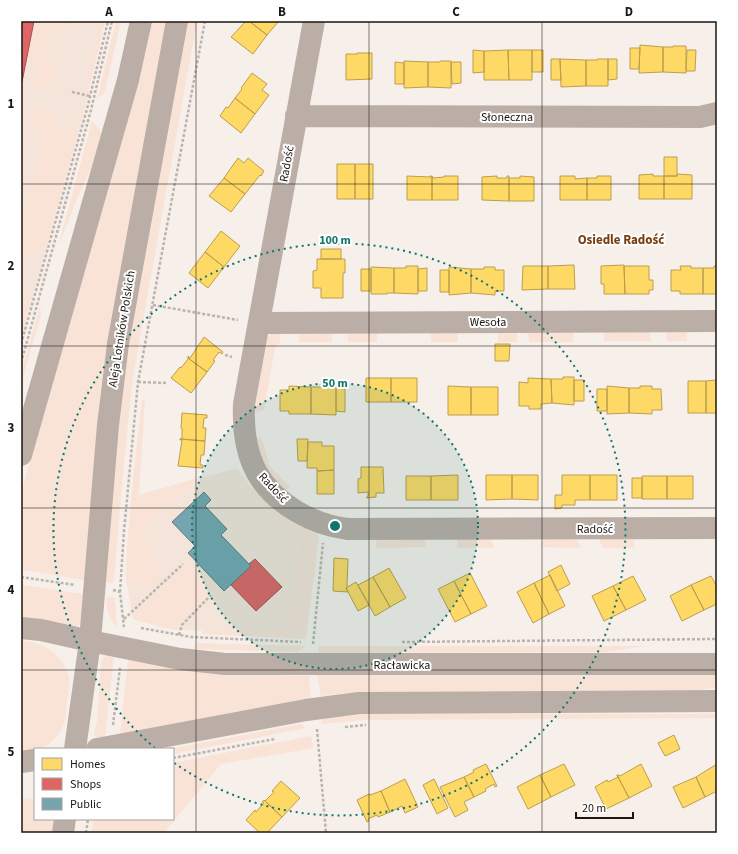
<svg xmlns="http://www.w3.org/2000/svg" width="738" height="854" viewBox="0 0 738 854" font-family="'Source Sans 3',sans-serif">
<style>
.built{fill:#f5e4d9}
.green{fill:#f8e3d6}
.homes{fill:#ffd966;stroke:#bc9e4c}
.shops{fill:#e06666;stroke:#a64e4c}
.public{fill:#76a5af;stroke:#5c7a80}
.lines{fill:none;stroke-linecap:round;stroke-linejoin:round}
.path{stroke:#bcb3ad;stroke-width:2.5;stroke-dasharray:3 2;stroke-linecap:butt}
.minor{stroke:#bbaea7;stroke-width:22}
.tertiary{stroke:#bbaea7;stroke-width:22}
.grid{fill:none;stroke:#1e1611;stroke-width:1;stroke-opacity:0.55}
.ring{fill:none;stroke:#0f766e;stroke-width:2;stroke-dasharray:2 4}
.labels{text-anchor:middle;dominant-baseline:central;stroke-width:4;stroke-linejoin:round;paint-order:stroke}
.street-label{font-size:12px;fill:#1e1611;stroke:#fefefe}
.neighbourhood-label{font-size:13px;font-weight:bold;fill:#793d0e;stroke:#fefefe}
.centre{fill:#0f766e;stroke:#fefefe;stroke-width:2}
.ring-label{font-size:12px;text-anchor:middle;font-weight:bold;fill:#0f766e;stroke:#fefefe;stroke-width:4;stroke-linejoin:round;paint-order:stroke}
.neatline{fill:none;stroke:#1e1611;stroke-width:1.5}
.grid-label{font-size:13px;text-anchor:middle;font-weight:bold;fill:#1e1611}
</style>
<rect width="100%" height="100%" fill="#f7efea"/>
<!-- built -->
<path class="built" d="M 21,21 L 105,21 L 80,129 L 55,125 L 28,205 L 21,204 Z
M 47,245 L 32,300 L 24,297 L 26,292 L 21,291 L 21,253 L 32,255 Z
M 237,468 L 252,488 L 308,546 L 296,633 L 180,630 L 161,627 L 133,619 L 126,579 L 128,530 L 139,495 Z"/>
<!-- green -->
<path class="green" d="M 35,21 L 70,22 L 69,29 L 64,33 L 52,30 L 46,59 L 60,62 L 52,88 L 45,92 L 31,88 L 39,59 L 29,57 Z
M 100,21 L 105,21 L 88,91 L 85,90 Z
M 116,21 L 121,21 L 105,92 L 97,99 Z
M 152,21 L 167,21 L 106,350 L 98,415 L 85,580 L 21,570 L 21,493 L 138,84 Z
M 188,21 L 197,21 L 133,376 L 123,473 L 114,581 L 112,583 L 106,582 L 118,422 L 125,375 L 136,302 Z
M 35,107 L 58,112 L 55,125 L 71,128 L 74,115 L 76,115 L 74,121 L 81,123 L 47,245 L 32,255 L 21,253 L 21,204 L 28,205 L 42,133 L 30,130 Z
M 92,121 L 99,129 L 101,133 L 100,139 L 94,160 L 75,204 L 58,247 Z
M 21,291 L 26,292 L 25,297 L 32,300 L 21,337 Z
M 40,306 L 41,315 L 26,366 L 21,389 L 21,376 L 23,366 Z
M 606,330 L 650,330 L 651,341 L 604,341 L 604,334 Z
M 666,330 L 687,330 L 687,341 L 667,341 Z
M 347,331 L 377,331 L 377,342 L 348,342 Z
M 431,331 L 458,331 L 458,342 L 431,342 Z
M 498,331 L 517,331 L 517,342 L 498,342 Z
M 528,331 L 571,331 L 573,333 L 573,342 L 529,342 Z
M 280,332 L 280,342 L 275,348 L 264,410 L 252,413 L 266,338 L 273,333 Z
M 299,332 L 331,332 L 332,342 L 299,342 Z
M 142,400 L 145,400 L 139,495 L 198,478 L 144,531 L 161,577 L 147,589 L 128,586 L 126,579 C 128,519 135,459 142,400 Z
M 261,437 L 270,466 L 290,487 L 286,492 L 275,482 L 262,462 L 256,439 Z
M 253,486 L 316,532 L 319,537 L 306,639 L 202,634 L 202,631 L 285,630 L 301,542 L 251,492 Z
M 457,537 L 490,537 L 494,548 L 457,548 Z
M 544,537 L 576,537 L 581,548 L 540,547 Z
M 600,537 L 631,537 L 634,540 L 634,548 L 603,548 L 599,540 Z
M 424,538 L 427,547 L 376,548 L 376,540 Z
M 190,565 L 212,588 L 182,618 L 178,630 L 161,627 L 133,619 Z
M 21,585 L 84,594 L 81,622 L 77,626 L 72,628 L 21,620 Z
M 107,597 L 113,597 L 115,599 L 117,627 C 109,619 105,608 107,597 Z
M 21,641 C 39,642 55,649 64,665 C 66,669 69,674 69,679 C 70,686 68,694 67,701 C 65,719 66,729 51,742 C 46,746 42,749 35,749 L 35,750 L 21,753 Z
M 197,643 L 305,646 L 301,650 L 297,652 L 198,649 L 194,647 Z
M 319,646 L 643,646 L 606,652 L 318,653 Z
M 106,656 L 114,657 L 105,737 L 97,737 L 95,736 L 94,733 L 97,722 L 101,661 L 103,658 Z
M 128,660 L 214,674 L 309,676 L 311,698 L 120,735 Z
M 317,675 L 717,675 L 717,687 L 698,690 L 357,692 L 321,696 Z
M 363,714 L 717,714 L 717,718 L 363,720 L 322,724 L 322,719 Z
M 301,724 L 306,728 L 173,754 L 173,749 L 170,749 Z
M 311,736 L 313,748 L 221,764 L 164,833 L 91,833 L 94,819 L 173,819 L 173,763 Z
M 21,798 L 35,799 L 35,819 L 54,819 L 52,833 L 21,833 Z"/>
<!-- homes -->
<path class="homes" d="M 246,21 L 249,21 L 267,35 L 253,54 L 231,37 Z
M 249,21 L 279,21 L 267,35 Z
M 640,45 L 663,47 L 663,72 L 639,73 Z
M 673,46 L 686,46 L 686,73 L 663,72 L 663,47 L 673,47 Z
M 630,48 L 640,48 L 639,69 L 630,69 Z
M 473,50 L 484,51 L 484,72 L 473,73 Z
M 508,50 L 532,50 L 532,80 L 509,80 Z
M 508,50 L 509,80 L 484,80 L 484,51 Z
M 532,50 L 543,50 L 543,72 L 532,72 Z
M 687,50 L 696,50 L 695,71 L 686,71 Z
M 357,53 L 372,53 L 372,79 L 346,80 L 346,54 L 357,54 Z
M 551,59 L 560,59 L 561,80 L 551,80 Z
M 560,59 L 586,60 L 586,86 L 561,87 Z
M 597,59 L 608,59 L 608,86 L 586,86 L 586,60 L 597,60 Z
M 608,59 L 617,59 L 617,79 L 608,80 Z
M 404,61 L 428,62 L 428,87 L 404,88 Z
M 440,61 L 451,61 L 451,88 L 428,87 L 428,62 L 440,62 Z
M 395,62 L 404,63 L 404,84 L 395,84 Z
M 451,62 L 461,62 L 461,83 L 452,84 Z
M 252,73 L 267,84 L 262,90 L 269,95 L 255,114 L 235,98 L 242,89 L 241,88 Z
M 235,98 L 255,114 L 241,133 L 220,116 L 226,107 L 228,108 Z
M 664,157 L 677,157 L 677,176 L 664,176 Z
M 238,158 L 244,163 L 248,158 L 264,171 L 261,176 L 260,175 L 245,194 L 224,178 Z
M 337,164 L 355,164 L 355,199 L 337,199 Z
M 355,164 L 373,164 L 373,199 L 355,199 Z
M 653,174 L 653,176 L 664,176 L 664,199 L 639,199 L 639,175 Z
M 677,174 L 692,175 L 692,199 L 664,199 L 664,176 L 677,176 Z
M 407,176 L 431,177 L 430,176 L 432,176 L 432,200 L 407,200 Z
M 432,176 L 433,178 L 444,177 L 444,176 L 458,176 L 458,200 L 432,200 Z
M 497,176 L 497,178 L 507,178 L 507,176 L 509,176 L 509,201 L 482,200 L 482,177 Z
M 520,176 L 534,177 L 534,201 L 509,201 L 509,178 L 520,178 Z
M 560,176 L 575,176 L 575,179 L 587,178 L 587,200 L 560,200 Z
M 597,176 L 611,176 L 611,200 L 587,200 L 587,178 L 597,178 Z
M 224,178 L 245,194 L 231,212 L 209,196 Z
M 221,231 L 240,246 L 224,267 L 205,252 Z
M 321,249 L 341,249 L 341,259 L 321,259 Z
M 205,252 L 224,267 L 208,288 L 189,273 Z
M 317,259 L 345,259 L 345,273 L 343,273 L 343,298 L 321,298 L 321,288 L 313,288 L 313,271 L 317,270 Z
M 574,265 L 575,289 L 548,289 L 548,266 Z
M 624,265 L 625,294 L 604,294 L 604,284 L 601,284 L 601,266 Z
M 406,266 L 418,266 L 418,294 L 394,293 L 394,268 L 406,268 Z
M 523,266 L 548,266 L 548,289 L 522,290 Z
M 624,266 L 649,266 L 649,280 L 653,280 L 653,290 L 649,290 L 649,294 L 625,294 Z
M 680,266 L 691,266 L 691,268 L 703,268 L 703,294 L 680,294 L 680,291 L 671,291 L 671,270 L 681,270 Z
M 714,266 L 717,266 L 717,294 L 703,294 L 703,268 L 714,268 Z
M 371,267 L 394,268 L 394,293 L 387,293 L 387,294 L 371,294 Z
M 449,267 L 471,269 L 471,293 L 449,295 Z
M 484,267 L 495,267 L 495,270 L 504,270 L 504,291 L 495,291 L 495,295 L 471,293 L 471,269 L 484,269 Z
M 427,268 L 427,291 L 418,291 L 418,269 Z
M 361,269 L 371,269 L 371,291 L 361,291 Z
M 440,270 L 449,270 L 449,292 L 440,292 Z
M 204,337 L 223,352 L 222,354 L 219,352 L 213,360 L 215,361 L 207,372 L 188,358 L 188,356 L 190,358 Z
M 495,344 L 510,344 L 509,361 L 495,361 Z
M 188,358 L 207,372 L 191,393 L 171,378 L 180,367 L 181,368 L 188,359 Z
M 563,377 L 574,377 L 574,405 L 552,403 L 551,379 L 563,379 Z
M 366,378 L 391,378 L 391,402 L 366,402 Z
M 391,378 L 417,378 L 417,402 L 391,402 Z
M 528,378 L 551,379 L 552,403 L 541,404 L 541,409 L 529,409 L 529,406 L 519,406 L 519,382 L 528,383 Z
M 574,380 L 584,380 L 584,401 L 574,401 Z
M 717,380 L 717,413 L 706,413 L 706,381 Z
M 688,381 L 706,381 L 706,413 L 688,413 Z
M 289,386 L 311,387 L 311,414 L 289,414 L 289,411 L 280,411 L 280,390 L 289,390 Z
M 325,386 L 336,386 L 336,415 L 311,414 L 311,387 L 325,387 Z
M 448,386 L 471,387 L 471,415 L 448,415 Z
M 607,386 L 629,388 L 629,413 L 607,414 Z
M 640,386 L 652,386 L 652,389 L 661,389 L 662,410 L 652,410 L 652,414 L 629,413 L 629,388 L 640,388 Z
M 471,387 L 498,387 L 498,415 L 471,415 Z
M 336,388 L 345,389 L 345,412 L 336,411 Z
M 597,389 L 607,389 L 607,411 L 597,411 Z
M 182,413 L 207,415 L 207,418 L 204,418 L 203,428 L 206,428 L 205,441 L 180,439 L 182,438 L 182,428 L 181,428 Z
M 180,439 L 205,441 L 204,455 L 201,455 L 200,465 L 203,465 L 203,468 L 178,466 L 182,440 L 180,440 Z
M 297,439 L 308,439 L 307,461 L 298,461 Z
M 308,442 L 322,442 L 322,446 L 334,446 L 334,470 L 317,471 L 317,468 L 307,468 Z
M 361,467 L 383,467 L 384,493 L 376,493 L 376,497 L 366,498 L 368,496 L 368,492 L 358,493 L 358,479 L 361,478 Z
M 334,470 L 334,494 L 317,494 L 317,471 Z
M 458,475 L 458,500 L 431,500 L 431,476 Z
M 486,475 L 512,475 L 512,499 L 486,500 Z
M 512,475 L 538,475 L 538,500 L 512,499 Z
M 562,475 L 590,475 L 590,500 L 575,500 L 575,505 L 562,505 L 562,508 L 555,509 L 555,495 L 562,495 Z
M 590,475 L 617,475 L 617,500 L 590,500 Z
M 406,476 L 431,476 L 431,500 L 406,500 Z
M 642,476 L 667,476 L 667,499 L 642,499 Z
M 667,476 L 693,476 L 693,499 L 667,499 Z
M 632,478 L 642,478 L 642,498 L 632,498 Z
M 334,558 L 348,559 L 347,587 L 346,588 L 348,592 L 333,591 Z
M 561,565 L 570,584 L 557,591 L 548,572 Z
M 389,568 L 406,598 L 390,607 L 373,577 Z
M 470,573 L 487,606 L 471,614 L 454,581 Z
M 550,575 L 565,606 L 549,614 L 534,583 Z
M 633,576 L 646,600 L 626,610 L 613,586 Z
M 711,576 L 717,587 L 717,604 L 704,610 L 691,585 Z
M 373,577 L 390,607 L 375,616 L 358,585 Z
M 454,581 L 471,614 L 455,622 L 438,589 Z
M 356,582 L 369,605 L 358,611 L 346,588 Z
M 534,583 L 549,614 L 533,623 L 517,592 Z
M 691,585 L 704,610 L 682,621 L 670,596 Z
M 613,586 L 626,610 L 604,621 L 592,596 Z
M 674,735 L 680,749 L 665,756 L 658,743 Z
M 486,764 L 497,786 L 495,787 L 494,784 L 485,789 L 486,791 L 474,797 L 464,777 L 474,772 L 473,770 Z
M 564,764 L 575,785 L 551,797 L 540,775 Z
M 641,764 L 652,786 L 629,798 L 617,775 L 619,775 L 620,776 Z
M 717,764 L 717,791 L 705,797 L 696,777 Z
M 540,775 L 551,797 L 528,809 L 517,787 Z
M 617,775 L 629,798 L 606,809 L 595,787 L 607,780 L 608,782 L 618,777 Z
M 464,777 L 474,797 L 464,802 L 468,810 L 455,817 L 440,787 Z
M 696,777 L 705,797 L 683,808 L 673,787 Z
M 405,779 L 418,807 L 405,813 L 402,806 L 390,812 L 381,791 Z
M 434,779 L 448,808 L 437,814 L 423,785 Z
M 281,781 L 300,798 L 282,817 L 265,801 L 274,792 L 272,791 Z
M 381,791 L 390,812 L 378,817 L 377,815 L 368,819 L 369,821 L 367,822 L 357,800 L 369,794 L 370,795 Z
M 264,800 L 282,817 L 267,833 L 260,833 L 246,820 L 255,810 L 256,812 L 264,803 L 262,802 Z"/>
<!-- shops -->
<path class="shops" d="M 21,21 L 34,21 L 22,82 L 21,81 Z
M 255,559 L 282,587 L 256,611 L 231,585 L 251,566 L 249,564 Z"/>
<!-- public -->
<path class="public" d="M 204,492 L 211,500 L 205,506 L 227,529 L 221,535 L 251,566 L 224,591 L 188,553 L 195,546 L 172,522 Z"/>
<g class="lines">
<!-- path -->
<path class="path" d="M 72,92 L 90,96
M 153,305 L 238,320
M 21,344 L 87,109 L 108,21
M 225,355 L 232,357
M 21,363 L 91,110 L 112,21
M 138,382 L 167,383
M 21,577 L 75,585
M 113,590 L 120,592 L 124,627
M 120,592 L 124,531 L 138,382 L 205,21
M 124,619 L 183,564
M 141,628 L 191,637 L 301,642
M 179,635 L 182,625 L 211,595
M 402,642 L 717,639
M 313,644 L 323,543
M 113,725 L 120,668
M 345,727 L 366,725
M 317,729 L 326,833
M 173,758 L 275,739
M 86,833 L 88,819"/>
<!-- minor -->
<path class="minor" d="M 314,21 L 244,404 C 243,427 246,453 257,473 C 275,504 313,525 348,529 L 717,528
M 296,116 L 700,117 L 717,113
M 259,323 L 717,321
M 90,641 L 180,659 L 225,664 L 717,664
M 97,749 L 306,710 L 359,703 L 717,701"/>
<!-- tertiary -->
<path class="tertiary" d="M 21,455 L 128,80 L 141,21
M 21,628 L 41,630 L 90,641
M 75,749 L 90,641 L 108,425 L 118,344 L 177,21
M 21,762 L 35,760
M 63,833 L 65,819"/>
</g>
<!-- grid -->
<path class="grid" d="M 196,21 L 196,833M 369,21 L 369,833M 542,21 L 542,833M 21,184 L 717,184M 21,346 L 717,346M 21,508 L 717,508M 21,670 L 717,670"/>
<!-- distance rings -->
<circle cx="335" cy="526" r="143" fill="#0f766e" fill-opacity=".12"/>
<g class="ring">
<circle cx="335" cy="526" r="143"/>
<path d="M155 748A286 286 0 1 1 173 762"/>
</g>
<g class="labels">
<!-- street labels -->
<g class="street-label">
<text x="507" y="117">Słoneczna</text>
<text transform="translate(287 164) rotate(-80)">Radość</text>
<text x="488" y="322">Wesoła</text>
<text transform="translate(122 329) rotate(-81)">Aleja Lotników Polskich</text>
<text transform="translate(273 488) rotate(47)">Radość</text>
<text x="595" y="529">Radość</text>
<text x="402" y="665">Racławicka</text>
</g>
<!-- neighbourhood labels -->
<g class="neighbourhood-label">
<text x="621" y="240">Osiedle Radość</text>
</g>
</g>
<circle cx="335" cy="526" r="6" class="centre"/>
<g class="ring-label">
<text x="335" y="244">100 m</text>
<text x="335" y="387">50 m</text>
</g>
<!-- border -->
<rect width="738" height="854" fill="none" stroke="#fefefe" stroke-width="44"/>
<!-- legend -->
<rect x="34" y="748" width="140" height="72" fill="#fefefe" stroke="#a4a19f"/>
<rect x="42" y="758" width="20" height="12" fill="#ffd966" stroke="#a4a19f"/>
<text x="70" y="768" font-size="12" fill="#1e1611">Homes</text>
<rect x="42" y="778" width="20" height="12" fill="#e06666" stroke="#a4a19f"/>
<text x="70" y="788" font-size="12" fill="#1e1611">Shops</text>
<rect x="42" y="798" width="20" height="12" fill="#76a5af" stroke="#a4a19f"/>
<text x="70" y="808" font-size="12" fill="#1e1611">Public</text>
<!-- scale -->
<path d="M576 812v6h57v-6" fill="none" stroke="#1e1611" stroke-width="2"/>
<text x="582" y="812" font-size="12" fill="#1e1611" stroke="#fefefe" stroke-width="3" paint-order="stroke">20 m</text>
<rect x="22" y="22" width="694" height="810" class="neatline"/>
<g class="grid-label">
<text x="109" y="16">A</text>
<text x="282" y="16">B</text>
<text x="456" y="16">C</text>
<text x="629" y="16">D</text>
<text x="11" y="108">1</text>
<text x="11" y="270">2</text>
<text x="11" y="432">3</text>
<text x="11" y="594">4</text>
<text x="11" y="756">5</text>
</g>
</svg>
